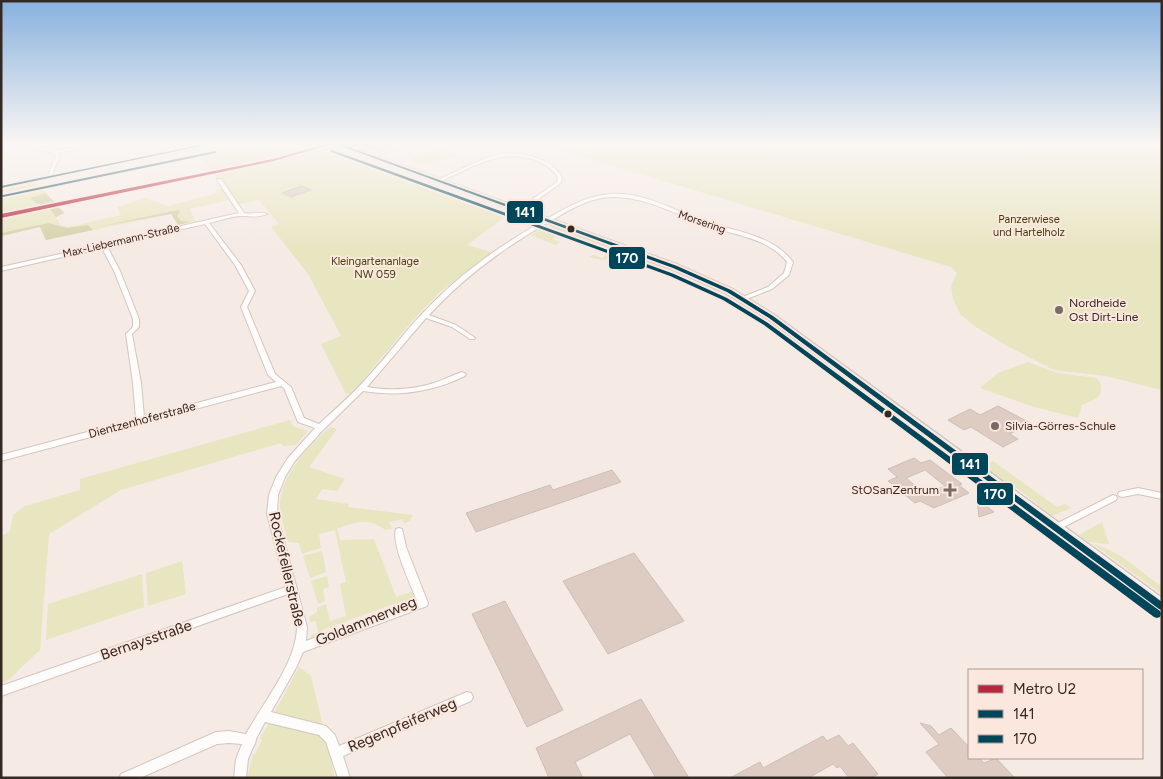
<svg xmlns="http://www.w3.org/2000/svg" width="1163" height="779" viewBox="0 0 1163 779" font-family="Figtree,sans-serif">
<style>
.green{fill:#e8e5c1}
.forest{fill:#d3d0a8}
.building{fill:#deccc3;stroke:#cabfb9;fill-rule:evenodd}
.lines{fill:none;stroke-linecap:round;stroke-linejoin:round}
.street-casing{stroke:#d1c6c1;stroke-width:2}
.secondary-casing{stroke:#d1c6c1;stroke-width:3}
.street{fill:#fefcfb;fill-rule:evenodd}
.secondary{fill:#fefcfb;fill-rule:evenodd}
.bus-1-casing{stroke:#fbe7de;stroke-width:4}
.bus-2-casing{stroke:#fbe7de;stroke-width:4}
.bus-1{fill:#00465a;fill-rule:evenodd}
.bus-2{fill:#00465a;fill-rule:evenodd}
.metro-1-casing{stroke:#fbe7de;stroke-width:3}
.metro-1{fill:#b4283c;fill-rule:evenodd}
.bus-dot{fill:#342822;stroke:#fbe7de;stroke-width:2}
.poi-dot{fill:#786c66;stroke:#fbe7de;stroke-width:2}
.labels{text-anchor:middle;dominant-baseline:central;stroke-width:4;stroke-linejoin:round;paint-order:stroke}
.far-park-label{font-size:11px;fill:#40410a;stroke:#fbe7de}
.far-street-label{font-size:11px;fill:#342822;stroke:#fbe7de}
.poi-label{font-size:12px;fill:#342822;stroke:#fbe7de;text-anchor:start}
.street-label{font-size:12px;fill:#342822;stroke:#fbe7de}
.near-street-label{font-size:15px;fill:#342822;stroke:#fbe7de}
.line-badge{stroke:#fbe7de;stroke-width:2}
.badge-label{font-size:14px;text-anchor:middle;font-weight:bold;fill:#fff}
</style>
<rect width="100%" height="100%" fill="#f5eae4"/>
<!-- green -->
<path class="green" d="M 222,143 L 320,143 L 510,213 L 467,245 L 491,252 L 440,292 L 412,321 L 363,380 L 350,393 L 346,394 L 321,344 L 341,336 L 308,274 L 271,227 L 279,224 L 259,200 L 231,206 L 231,200 L 189,209 L 196,221 L 178,225 L 171,214 L 46,240 L 40,227 L 1,236 L 1,189 L 35,181 L 64,213 L 56,217 L 60,225 L 68,227 L 121,215 L 117,207 L 146,198 L 168,206 L 218,193 L 216,190 L 224,188 C 213,173 204,155 186,150 Z
M 528,143 L 1162,143 L 1162,390 L 1106,376 L 1054,370 L 1009,347 L 976,327 L 960,314 L 953,299 L 951,286 L 957,273 L 951,267 L 563,151 Z
M 443,149 L 456,156 L 421,165 L 408,158 Z
M 545,226 L 552,226 L 622,252 C 609,261 604,261 589,257 L 593,255 L 602,258 L 607,255 L 558,236 L 552,239 L 560,242 L 555,245 L 531,235 Z
M 625,253 L 668,269 L 658,272 L 621,256 Z
M 1028,362 L 1058,373 L 1096,378 L 1100,382 C 1104,399 1095,399 1082,405 L 1078,418 L 1034,407 L 980,388 L 998,373 Z
M 290,420 L 293,426 L 308,431 L 296,445 L 283,446 L 281,443 L 121,490 L 49,534 L 40,650 L 7,681 L 1,683 L 1,537 L 10,531 L 13,515 L 25,506 L 80,490 L 80,479 Z
M 330,427 L 337,429 L 309,467 L 345,479 L 337,491 L 322,489 L 316,499 L 349,504 L 348,507 L 413,515 L 410,521 L 404,523 L 402,519 L 389,522 L 392,529 L 385,530 C 370,517 353,522 337,529 L 340,540 L 374,539 L 396,597 L 414,591 L 416,597 L 408,606 L 405,600 L 322,630 L 323,636 L 310,638 L 312,635 L 318,632 L 316,621 L 310,622 L 309,617 L 317,612 L 317,608 L 326,604 L 330,621 L 346,616 L 340,584 L 346,582 L 335,530 L 319,534 L 321,548 L 302,554 L 299,543 L 288,542 C 285,530 280,516 280,504 C 282,473 309,446 330,427 Z
M 993,461 L 1057,507 L 1065,504 L 1071,508 L 1052,516 L 1017,488 L 1009,485 L 983,466 Z
M 1102,522 L 1109,544 L 1089,542 L 1079,535 Z
M 1093,544 C 1119,550 1141,572 1162,587 L 1162,594 Z
M 322,551 L 326,572 L 310,578 L 303,556 Z
M 182,561 L 186,594 L 148,606 L 146,573 Z
M 142,574 L 144,607 L 46,640 L 48,604 Z
M 327,576 L 329,587 L 323,589 L 325,601 L 318,604 L 311,581 Z
M 299,667 L 311,676 L 335,778 L 247,778 L 253,754 L 255,754 L 262,740 L 260,739 Z"/>
<!-- forest -->
<path class="forest" d="M 46,193 L 64,213 L 56,217 L 49,208 L 36,203 L 30,198 Z
M 178,210 L 180,212 L 177,216 L 181,221 L 190,222 L 178,225 L 171,214 L 97,227 Z
M 49,223 L 67,228 L 88,225 L 93,230 L 46,240 L 40,227 L 1,236 L 1,233 Z"/>
<!-- building -->
<path class="building" d="M 357,143 L 397,143 L 397,144 L 377,150 Z
M 301,186 L 311,190 L 291,197 L 282,193 Z
M 998,406 L 1034,425 L 1026,429 L 1022,427 L 1010,434 L 1018,439 L 1003,447 L 971,427 L 964,430 L 948,420 L 970,409 L 980,415 Z
M 914,458 L 921,463 L 930,460 L 962,484 L 959,485 L 969,493 L 934,508 L 920,501 L 915,503 L 888,481 L 897,477 L 888,469 ZM 925,470 L 945,486 L 925,494 L 906,478 Z
M 612,470 L 621,482 L 476,532 L 466,513 L 550,485 L 553,490 Z
M 977,499 L 994,512 L 979,517 Z
M 634,553 L 684,621 L 608,654 L 563,581 Z
M 505,601 L 563,710 L 527,727 L 472,614 Z
M 641,699 L 689,778 L 656,778 L 630,734 L 575,762 L 583,778 L 549,778 L 536,748 Z
M 920,723 L 931,726 L 939,735 L 951,728 L 969,747 L 969,758 L 979,758 L 984,763 L 996,758 L 1015,778 L 948,778 L 926,752 L 939,744 Z
M 839,735 L 848,746 L 853,743 L 878,774 L 871,778 L 849,778 L 840,766 L 837,768 L 833,764 L 808,778 L 730,778 L 760,762 L 763,768 L 823,736 L 827,741 Z"/>
<g class="lines">
<!-- street casing -->
<g class="street-casing">
<path id="street" d="M 99,143 L 106,143 L 58,153 L 60,155 L 52,175 L 209,143 L 215,143 L 1,188 L 1,185 L 48,176 L 56,155 L 53,153 L 30,147 L 30,145 L 55,151 Z
M 408,143 L 413,143 L 373,157 L 369,156 Z
M 511,153 C 530,155 551,159 562,177 L 561,183 L 520,212 L 518,211 L 518,209 L 557,182 L 558,177 C 552,168 543,163 533,159 C 497,149 472,168 441,181 L 437,180 L 486,158 L 499,154 Z
M 217,179 L 221,179 L 244,213 C 251,215 261,211 267,214 C 257,218 252,216 242,216 C 235,215 218,221 209,223 L 241,265 L 255,291 L 247,307 L 275,374 L 291,387 L 304,418 L 319,424 C 338,407 357,390 373,371 C 390,353 405,331 422,314 C 457,276 500,245 545,220 C 566,208 587,195 612,194 C 643,192 673,210 702,220 C 733,232 771,233 793,262 L 789,275 L 772,289 L 744,300 L 740,300 L 740,298 L 768,287 L 784,273 L 787,262 C 768,238 737,236 709,226 C 678,216 649,198 616,197 C 591,196 569,210 549,222 C 505,247 464,277 429,315 L 456,325 L 474,337 L 475,338 L 474,339 L 470,339 L 452,327 L 426,318 L 367,387 C 390,391 414,390 437,382 C 445,379 453,375 462,372 L 466,374 L 465,376 C 432,392 399,397 363,391 L 321,432 L 294,462 L 285,477 L 278,495 L 277,514 L 307,627 L 306,641 L 417,601 C 411,585 391,544 396,529 L 399,528 L 402,529 L 406,547 L 428,603 L 427,606 L 303,652 L 296,668 L 271,712 L 326,726 L 335,735 L 339,746 L 467,692 L 471,693 L 473,697 L 471,701 L 343,756 L 350,778 L 338,778 L 326,742 L 319,735 L 265,722 L 256,739 L 255,744 L 254,745 L 248,759 L 246,778 L 234,778 L 236,759 L 242,744 L 229,743 L 217,744 L 140,778 L 119,778 L 121,774 L 216,732 L 229,731 L 246,734 C 263,703 296,663 297,628 C 297,618 291,605 288,594 L 1,696 L 1,686 L 286,587 L 267,514 L 269,495 L 276,477 L 288,458 L 315,428 L 298,422 L 284,388 L 281,386 L 1,461 L 1,455 L 136,419 L 133,383 L 126,334 L 133,327 L 133,319 L 114,271 L 102,248 L 1,271 L 1,267 L 101,245 L 101,243 L 105,243 L 239,213 L 217,180 ZM 205,224 L 235,265 L 249,291 L 241,307 L 268,375 L 276,382 L 144,417 L 141,383 L 132,334 L 139,327 L 139,319 L 120,271 L 107,246 Z
M 1138,488 L 1162,493 L 1162,499 L 1138,494 L 1122,497 L 1119,496 L 1118,494 L 1119,492 Z
M 1113,495 L 1116,496 L 1117,498 L 1116,500 L 1058,530 L 1055,531 L 1052,530 L 1050,528 L 1052,526 Z"/>
</g>
<!-- secondary casing -->
<g class="secondary-casing">
<path id="secondary" d="M 332,143 L 340,143 L 678,265 L 732,289 L 774,315 L 1162,598 L 1162,613 L 1157,611 L 768,319 L 726,293 L 672,269 Z"/>
</g>
<!-- street -->
<use href="#street" class="street"/>
<!-- secondary -->
<use href="#secondary" class="secondary"/>
<!-- bus-1 casing -->
<g class="bus-1-casing">
<path id="bus-1" d="M 210,143 L 215,143 L 1,188 L 1,186 Z
M 333,143 L 337,143 L 677,266 L 731,290 L 773,316 L 1162,602 L 1162,610 L 1159,609 L 769,318 L 727,292 L 673,268 Z"/>
</g>
<!-- bus-2 casing -->
<g class="bus-2-casing">
<path id="bus-2" d="M 332,150 L 674,274 L 727,298 L 768,323 L 1160,611 L 1161,614 L 1160,617 L 1157,618 L 1154,617 L 764,325 L 723,300 L 670,276 L 331,152 L 330,151 Z
M 215,151 L 217,152 L 216,153 L 3,197 L 1,196 L 3,195 Z"/>
</g>
<!-- bus-1 -->
<use href="#bus-1" class="bus-1"/>
<!-- bus-2 -->
<use href="#bus-2" class="bus-2"/>
<!-- metro-1 casing -->
<g class="metro-1-casing">
<path id="metro-1" d="M 330,143 L 335,143 L 274,161 L 1,218 L 1,214 L 273,159 Z"/>
</g>
<!-- metro-1 -->
<use href="#metro-1" class="metro-1"/>
</g>
<!-- sky -->
<linearGradient id="sky" x2="0" y2="1"><stop stop-color="#87b1de"/><stop offset="0.57" stop-color="#faf6f3"/><stop offset="1" stop-color="#faf6f3" stop-opacity="0"/></linearGradient>
<rect width="1163" height="252" fill="url(#sky)"/>
<!-- markers -->
<g class="bus-dot">
<circle cx="571" cy="229" r="4.5"/>
<circle cx="888" cy="414" r="4.5"/>
</g>
<g class="poi-dot">
<circle cx="1059" cy="310" r="5"/>
<circle cx="995" cy="426" r="5"/>
<path d="M947.5 482.5h5v5h5v5h-5v5h-5v-5h-5v-5h5z"/>
</g>
<g class="labels">
<!-- far-park labels -->
<g class="far-park-label">
<text x="1029" y="219">Panzerwiese<tspan x="1029" dy="13">und Hartelholz</tspan></text>
<text x="375" y="261">Kleingartenanlage<tspan x="375" dy="13">NW 059</tspan></text>
</g>
<!-- far-street labels -->
<g class="far-street-label">
<text transform="translate(702 222) rotate(19)">Morsering</text>
<text transform="translate(121 241) rotate(-13)">Max-Liebermann-Straße</text>
</g>
<!-- poi labels -->
<g class="poi-label">
<text x="1069" y="303">Nordheide<tspan x="1069" dy="14">Ost Dirt-Line</tspan></text>
<text x="1005" y="426">Silvia-Görres-Schule</text>
<text x="939" y="490" text-anchor="end">StOSanZentrum</text>
</g>
<!-- street labels -->
<g class="street-label">
<text transform="translate(142 420) rotate(-15)">Dientzenhoferstraße</text>
</g>
<!-- near-street labels -->
<g class="near-street-label">
<text transform="translate(287 569) rotate(77)">Rockefellerstraße</text>
<text transform="translate(366 621) rotate(-22)">Goldammerweg</text>
<text transform="translate(146 640) rotate(-19)">Bernaysstraße</text>
<text transform="translate(402 725) rotate(-23)">Regenpfeiferweg</text>
</g>
</g>
<g class="line-badge">
<rect x="506" y="200" width="38" height="24" rx="5" fill="#00465a"/>
<rect x="608" y="246" width="38" height="24" rx="5" fill="#00465a"/>
<rect x="951" y="452" width="38" height="24" rx="5" fill="#00465a"/>
<rect x="976" y="482" width="38" height="24" rx="5" fill="#00465a"/>
</g>
<g class="badge-label">
<text x="525" y="217">141</text>
<text x="627" y="263">170</text>
<text x="970" y="469">141</text>
<text x="995" y="499">170</text>
</g>
<!-- border -->
<rect width="1163" height="779" fill="none" stroke="#342822" stroke-width="5"/>
<!-- legend -->
<rect x="968" y="669" width="175" height="90" fill="#fbe7de" stroke="#ab9b93"/>
<rect x="978" y="685" width="25" height="8" fill="#b4283c" stroke="#ab9b93"/>
<text x="1013" y="694" font-size="15" fill="#342822">Metro U2</text>
<rect x="978" y="710" width="25" height="8" fill="#00465a" stroke="#ab9b93"/>
<text x="1013" y="719" font-size="15" fill="#342822">141</text>
<rect x="978" y="735" width="25" height="8" fill="#00465a" stroke="#ab9b93"/>
<text x="1013" y="744" font-size="15" fill="#342822">170</text>
</svg>
